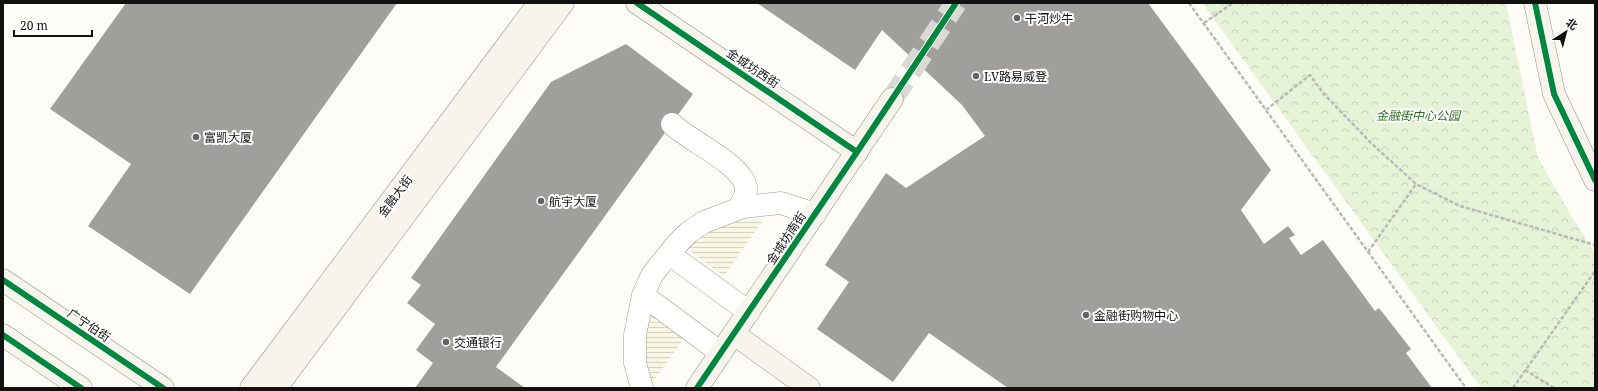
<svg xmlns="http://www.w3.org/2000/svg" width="1598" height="391" viewBox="0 0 1598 391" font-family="'Noto Serif','Noto Sans SC',serif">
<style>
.farmland{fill:url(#farmland-rules)}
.park{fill:url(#park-crowns)}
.building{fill:#a19f9c}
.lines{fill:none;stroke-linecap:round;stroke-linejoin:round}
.secondary-tunnel{stroke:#dad9d4;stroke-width:22;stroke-dasharray:22 11;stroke-linecap:butt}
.street-casing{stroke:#979795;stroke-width:23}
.secondary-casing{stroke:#8e8d8b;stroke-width:23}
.path{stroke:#b9b9b8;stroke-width:2.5;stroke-dasharray:4 2;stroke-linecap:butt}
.street{stroke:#fffffe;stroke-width:22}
.secondary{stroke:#f6f4eb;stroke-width:22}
.cycleway-casing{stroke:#fff;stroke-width:8}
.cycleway{stroke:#00873e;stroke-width:6}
.poi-dot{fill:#646362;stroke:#fff;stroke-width:1.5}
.labels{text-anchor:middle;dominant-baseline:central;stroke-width:4;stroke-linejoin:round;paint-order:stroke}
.poi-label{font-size:12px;fill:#111;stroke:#fff;text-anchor:start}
.street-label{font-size:12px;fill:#111;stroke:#fff}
.park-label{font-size:12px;font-style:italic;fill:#2f6b1f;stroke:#fff}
</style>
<defs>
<pattern id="farmland-rules" width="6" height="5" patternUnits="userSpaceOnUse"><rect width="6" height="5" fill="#f9f7e4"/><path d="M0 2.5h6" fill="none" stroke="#d4d3c3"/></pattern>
<pattern id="park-crowns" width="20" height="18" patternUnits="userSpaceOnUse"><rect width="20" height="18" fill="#e7f3d7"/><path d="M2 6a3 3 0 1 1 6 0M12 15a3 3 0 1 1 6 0" fill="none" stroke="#c5cfb8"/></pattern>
</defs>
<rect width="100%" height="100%" fill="#fdfcf7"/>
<!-- farmland -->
<path class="farmland" d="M 747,218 L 764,219 L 724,276 L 687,249 L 696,237 L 724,223 Z
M 648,310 L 685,337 L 652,383 L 645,369 L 643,351 Z"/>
<!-- park -->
<path class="park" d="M 1202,3 L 1506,3 L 1538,158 L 1571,215 L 1595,253 L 1595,388 L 1481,388 Z"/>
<!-- building -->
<path class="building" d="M 126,3 L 397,3 L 190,294 L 88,226 L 131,164 L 50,109 Z
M 757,3 L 1148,3 L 1271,170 L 1241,210 L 1264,244 L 1288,226 L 1295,235 L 1289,238 L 1301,255 L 1323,240 L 1375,311 L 1379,308 L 1411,349 L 1406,353 L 1432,388 L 1008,388 L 929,333 L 893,382 L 817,329 L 849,282 L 825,265 L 886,173 L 906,188 L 985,136 L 962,105 L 882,30 L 855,70 Z
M 626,44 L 693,94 L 496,367 L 525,388 L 415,388 L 433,363 L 416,350 L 435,324 L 407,303 L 421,285 L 411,278 L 551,82 Z"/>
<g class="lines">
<!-- secondary-tunnel -->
<path class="secondary-tunnel" d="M 892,99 L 956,3"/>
<!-- street casing -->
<g class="street-casing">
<path id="street" d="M 672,124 C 689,141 741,163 746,187 C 747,195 742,204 737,209
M 669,254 L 749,312
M 643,295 L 721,353
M 642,388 L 635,363 L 635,335 L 643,295 L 652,275 L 676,245 L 689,232 L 704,222 L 743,207 L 781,203 L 815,214"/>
</g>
<!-- secondary casing -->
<g class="secondary-casing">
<path id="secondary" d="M 637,3 L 857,152
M 1535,3 L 1554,94 L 1595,180
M 3,280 L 163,388
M 734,334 L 809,388
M 3,335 L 81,388
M 251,388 L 539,3
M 276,388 L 563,3
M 697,388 L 892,99"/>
</g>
<!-- path -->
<path class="path" d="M 1189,3 L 1466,388
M 1204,23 L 1233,3
M 1266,110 L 1310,75 L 1324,94 L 1371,143 L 1416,184 L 1460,206 L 1595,245
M 1368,252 L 1416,184
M 1525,370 L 1554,388
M 1513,388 L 1595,271"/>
<!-- street -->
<use href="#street" class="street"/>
<!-- secondary -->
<use href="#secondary" class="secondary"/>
<!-- cycleway casing -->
<g class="cycleway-casing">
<path id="cycleway" d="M 637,3 L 857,152
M 1535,3 L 1554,94 L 1595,180
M 3,280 L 163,388
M 3,335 L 81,388
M 697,388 L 857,152 L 956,3"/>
</g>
<!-- cycleway -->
<use href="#cycleway" class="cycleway"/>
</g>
<!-- markers -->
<g class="poi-dot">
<circle cx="1017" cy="18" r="4"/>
<circle cx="976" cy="76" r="4"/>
<circle cx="196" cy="137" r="4"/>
<circle cx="541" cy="201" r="4"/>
<circle cx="1086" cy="315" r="4"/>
<circle cx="446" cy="342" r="4"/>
</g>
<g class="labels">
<!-- poi labels -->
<g class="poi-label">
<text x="1025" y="18">干河炒牛</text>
<text x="984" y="76">LV路易威登</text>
<text x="204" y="137">富凯大厦</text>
<text x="549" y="201">航宇大厦</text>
<text x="1094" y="315">金融街购物中心</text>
<text x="454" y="342">交通银行</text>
</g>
<!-- street labels -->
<g class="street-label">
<text transform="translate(753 68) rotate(34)">金城坊西街</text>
<text transform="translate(395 196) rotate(-53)">金融大街</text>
<text transform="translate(786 238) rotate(-56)">金城坊南街</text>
<text transform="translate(89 325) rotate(34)">广宁伯街</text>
</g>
<!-- park labels -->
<g class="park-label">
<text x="1418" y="115">金融街中心公园</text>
</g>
</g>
<!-- border -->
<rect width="1598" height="391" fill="none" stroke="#111111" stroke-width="8"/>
<!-- north arrow -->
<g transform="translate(1566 32) rotate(36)" stroke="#ffffff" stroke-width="3" paint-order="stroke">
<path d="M0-3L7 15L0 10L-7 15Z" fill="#111111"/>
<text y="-6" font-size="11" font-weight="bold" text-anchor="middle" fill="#111111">北</text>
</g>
<!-- scale -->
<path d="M14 30v6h78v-6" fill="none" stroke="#111111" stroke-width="2"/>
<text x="20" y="30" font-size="12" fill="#111111" stroke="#ffffff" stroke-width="3" paint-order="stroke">20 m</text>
</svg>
